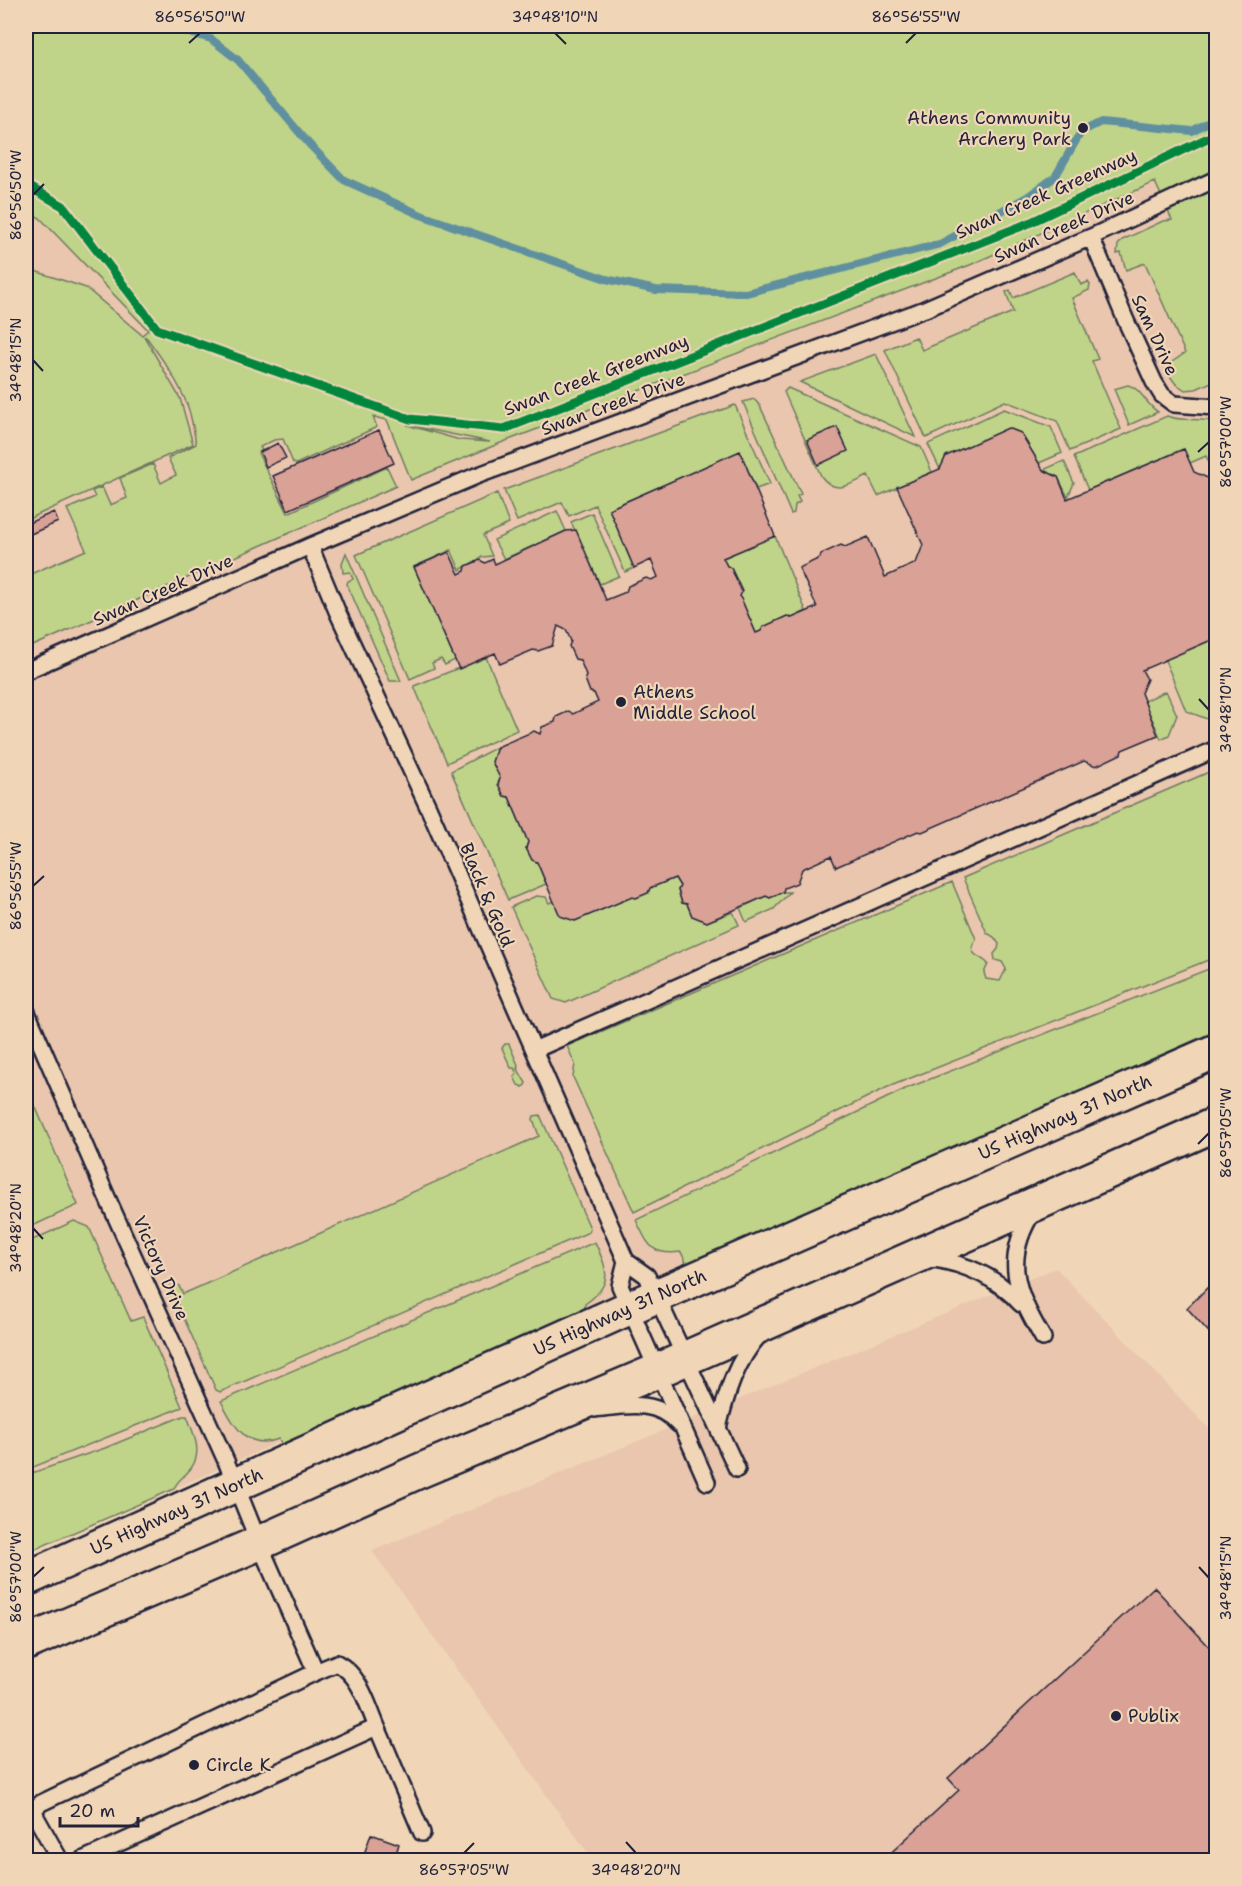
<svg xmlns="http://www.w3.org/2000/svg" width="1242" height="1886" viewBox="0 0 1242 1886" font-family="'Shantell Sans',sans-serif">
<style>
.built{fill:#e9c6ad}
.green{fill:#bfd389;stroke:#707a62;stroke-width:1.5;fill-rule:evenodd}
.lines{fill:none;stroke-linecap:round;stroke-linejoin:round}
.stream{stroke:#60909f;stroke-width:8}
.building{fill:#daa196;stroke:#22223b;stroke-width:1.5}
.lane-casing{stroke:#22223b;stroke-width:20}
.primary-casing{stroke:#22223b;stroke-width:38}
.lane{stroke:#f0d6b7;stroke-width:15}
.primary{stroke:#f0d6b7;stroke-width:33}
.cycleway-casing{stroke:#f0d6b7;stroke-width:13}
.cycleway{stroke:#00873e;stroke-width:9}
.ticks{fill:none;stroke:#22223b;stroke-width:2}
.poi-dot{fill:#22223b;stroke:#f0d6b7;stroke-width:2}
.labels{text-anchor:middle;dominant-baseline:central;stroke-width:4.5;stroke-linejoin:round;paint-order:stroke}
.poi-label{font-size:18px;fill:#22223b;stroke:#f0d6b7;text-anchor:start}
.street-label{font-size:18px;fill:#22223b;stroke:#f0d6b7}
.neatline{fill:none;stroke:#22223b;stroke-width:2}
.ticks-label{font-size:15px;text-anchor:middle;fill:#22223b}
</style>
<rect width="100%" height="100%" fill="#f0d6b7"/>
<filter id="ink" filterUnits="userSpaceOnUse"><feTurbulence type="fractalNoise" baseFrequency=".0167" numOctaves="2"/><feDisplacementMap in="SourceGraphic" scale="12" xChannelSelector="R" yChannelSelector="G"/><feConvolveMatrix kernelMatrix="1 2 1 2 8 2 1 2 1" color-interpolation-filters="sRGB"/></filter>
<g filter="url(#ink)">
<!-- built -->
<path class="built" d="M 1141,150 L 1216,320 L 1216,1028 L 26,1554 L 26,187 Z
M 1056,1268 L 1216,1436 L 1216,1860 L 593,1860 L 372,1551 Z"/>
<!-- green -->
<path class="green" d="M 26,26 L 1216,26 L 1216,380 L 1196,389 L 1185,390 L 1175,383 L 1170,376 L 1169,364 L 1185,353 L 1145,263 L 1126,270 L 1121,253 L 1117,254 L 1118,245 L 1122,240 L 1163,221 L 1172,220 L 1155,182 L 970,265 L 498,444 L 411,480 L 387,420 L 373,417 L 377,427 L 296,464 L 293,463 L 283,439 L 274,440 L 260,447 L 262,450 L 258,453 L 288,513 L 387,467 L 396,486 L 26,649 L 26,576 L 86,550 L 67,509 L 95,497 L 92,491 L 102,487 L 110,505 L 127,498 L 120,478 L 153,464 L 161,483 L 176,475 L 168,458 L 196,444 C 194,432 192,419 188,407 C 179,382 163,360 147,338 L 144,336 L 180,398 L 193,444 L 26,520 L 26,268 L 86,288 L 142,335 L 148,330 L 40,218 L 26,210 ZM 407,425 L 490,442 L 460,440 Z
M 1075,272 L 1081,285 L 1088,282 L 1090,285 L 1089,290 L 1072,298 L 1098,359 L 1092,361 L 1121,429 L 1070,451 L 1057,421 L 1005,401 L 926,438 L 885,350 L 916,337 L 922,350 L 1013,312 L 1006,292 L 1010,290 L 1013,298 Z
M 876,354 L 915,437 L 800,382 Z
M 1128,385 C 1141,388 1146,405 1158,412 L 1129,425 L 1114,389 Z
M 788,388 L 921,447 L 932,472 L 878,496 L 868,476 C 851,484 835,496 821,476 L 784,392 Z
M 754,399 L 760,406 L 801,494 L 797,496 L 800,502 L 795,505 L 794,513 L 791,514 L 743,402 Z
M 735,405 L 770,484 L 756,489 L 740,452 L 609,509 L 634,568 L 625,572 L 595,505 L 569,516 L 562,502 L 517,521 L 504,490 Z
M 1004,409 L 1051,427 L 1062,453 L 1039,463 L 1021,433 L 1008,428 L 946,456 L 940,469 L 928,444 Z
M 1167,416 C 1184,423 1201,416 1216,423 L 1216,459 L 1209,462 L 1206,456 L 1190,463 L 1183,449 L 1088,490 L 1074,457 Z
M 1064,461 L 1074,483 L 1068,497 L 1058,477 L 1043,470 Z
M 497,493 L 509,524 L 483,535 L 492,556 L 482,557 L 460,570 L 451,550 L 414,567 L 455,660 L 445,665 L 441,659 L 432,663 L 434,668 L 410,679 L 356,555 Z
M 557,511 L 566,531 L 504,559 L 494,540 Z
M 592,513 L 619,576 L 600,584 L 571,522 Z
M 775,536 L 806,611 L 792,618 L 787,616 L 763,627 L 761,631 L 756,633 L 740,596 L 742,591 L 731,568 L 727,566 L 723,558 Z
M 346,553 L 401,681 L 390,681 L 347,584 L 348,581 L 353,579 L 350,572 L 343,573 L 342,563 Z
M 1216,638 L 1216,715 L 1207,719 L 1186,711 L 1165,660 Z
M 486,657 L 517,730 L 447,763 L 414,686 Z
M 1166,691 L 1177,715 L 1169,735 L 1161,739 L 1144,701 Z
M 497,747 L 500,778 L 498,784 L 504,796 L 509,797 L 528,842 L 526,848 L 532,860 L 537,862 L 546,884 L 508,900 L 451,771 Z
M 1216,769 L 1216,957 L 888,1087 L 634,1212 L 573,1077 L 575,1064 L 567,1046 L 952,882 L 976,939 C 965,957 982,955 988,964 L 984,973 L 986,979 L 1000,981 L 1006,969 L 1002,962 L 995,960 L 994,954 L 998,949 L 999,944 L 994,937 L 987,933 L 963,878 Z
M 675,878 L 680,886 L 678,890 L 682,903 L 687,904 L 692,916 L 707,922 L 733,912 L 739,925 L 566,1003 L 553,999 L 511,907 L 536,896 L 546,897 L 549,903 L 554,901 L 560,916 L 575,921 L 632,897 L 636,898 L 648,893 L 650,888 Z
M 783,892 L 790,892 L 774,909 L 746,922 L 740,908 L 766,896 L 770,898 Z
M 1216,966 L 1216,1030 L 1174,1056 L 690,1271 L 681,1252 C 650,1256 648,1244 636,1220 L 905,1089 Z
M 505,1044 L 509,1044 L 518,1065 L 517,1068 L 526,1083 L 525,1085 L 523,1087 L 518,1085 L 514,1077 L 517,1074 L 514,1068 L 511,1068 L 502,1048 Z
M 26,1085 L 78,1205 L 26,1229 Z
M 540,1115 L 590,1228 L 589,1232 L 220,1392 L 216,1390 L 170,1287 L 170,1284 L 173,1282 L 179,1286 L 183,1294 L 539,1136 L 533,1119 L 534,1116 Z
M 74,1221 L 89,1227 L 131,1321 L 143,1317 L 182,1407 L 26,1470 L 26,1243 Z
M 595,1242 C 607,1270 615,1283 585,1304 L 584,1315 L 283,1448 L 279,1439 C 246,1451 234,1425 221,1401 Z
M 183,1416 L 187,1416 C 195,1437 205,1456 186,1474 C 181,1479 176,1482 174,1489 L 26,1553 L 26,1475 L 105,1448 Z"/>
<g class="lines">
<!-- stream -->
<path class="stream" d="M 150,26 L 169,27 L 211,39 L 238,60 L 309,144 L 344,180 L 421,215 L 606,279 L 656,290 L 746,293 L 940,244 L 1027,197 L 1055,177 L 1081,132 L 1101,122 L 1192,131 L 1216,118"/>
</g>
<!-- building -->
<path class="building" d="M 837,427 L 848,451 L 818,465 L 807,440 Z
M 1008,428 L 1021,433 L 1043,470 L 1058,477 L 1067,499 L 1184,449 L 1194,472 L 1210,479 L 1216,493 L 1216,638 L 1142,670 L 1147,679 L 1141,693 L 1158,735 L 1122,750 L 1121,754 L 1096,766 L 1084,761 L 922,832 L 918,831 L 836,867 L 831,856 L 802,869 L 797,883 L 784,888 L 783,892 L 770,898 L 766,896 L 707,922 L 692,916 L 687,904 L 682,903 L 678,890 L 680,886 L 675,878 L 650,888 L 648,893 L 636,898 L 632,897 L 575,921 L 560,916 L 537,862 L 532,860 L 526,848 L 528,842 L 509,797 L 504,796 L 498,784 L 500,778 L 492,762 L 497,747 L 534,731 L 540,734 L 542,727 L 555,722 L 556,717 L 569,711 L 573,714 L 598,702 L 594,693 L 590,692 L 585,679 L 586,675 L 580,660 L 575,659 L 569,646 L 571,641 L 566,630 L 558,626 L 552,646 L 538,651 L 533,650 L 500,664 L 495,653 L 459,669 L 414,567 L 449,552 L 459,574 L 465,571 L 466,566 L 480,560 L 485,563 L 493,559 L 495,564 L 566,531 L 576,530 L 606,600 L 626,592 L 628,586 L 646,578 L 651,580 L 658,577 L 651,560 L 634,568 L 609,509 L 740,451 L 775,536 L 723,558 L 727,566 L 731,568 L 742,592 L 740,596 L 756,633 L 761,631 L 763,627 L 787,616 L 792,618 L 817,607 L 799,568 L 820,558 L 821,554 L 841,545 L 845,547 L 868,537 L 885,577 L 916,563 L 923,545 L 897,487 L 940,469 L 946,456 Z
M 379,430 L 394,463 L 288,510 L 273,476 Z
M 278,443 L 286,458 L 266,467 L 260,452 Z
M 54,512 L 58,522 L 26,536 L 26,524 Z
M 1216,1279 L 1216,1340 L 1187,1308 Z
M 1154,1587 L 1216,1654 L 1216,1860 L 883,1860 L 959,1790 L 948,1778 Z
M 371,1834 L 399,1844 L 394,1860 L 362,1860 Z"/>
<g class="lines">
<!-- lane casing -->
<g class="lane-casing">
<path id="lane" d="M 1091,237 L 1126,321 L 1154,382 L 1162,395 L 1174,404 L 1216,407
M 310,546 L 337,611 L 429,809 L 626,1261 L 647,1276 L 737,1469
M 26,671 L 310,546 L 476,476 L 925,309 L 1091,237 L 1216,179
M 26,1010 L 110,1204 L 226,1461 L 259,1543 L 316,1672 L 41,1803 L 35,1808 L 36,1817 L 60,1860
M 534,1050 L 1216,749
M 1034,1210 C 1002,1259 1016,1292 1043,1338
M 929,1258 C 964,1263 997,1277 1021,1304
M 626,1261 L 620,1286 L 707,1482
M 595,1409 C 625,1406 656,1398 678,1424
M 718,1428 C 726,1394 736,1361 760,1334
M 377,1727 L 422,1833
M 82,1860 L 377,1727 C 367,1704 361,1676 337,1663 L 316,1672"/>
</g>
<!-- primary casing -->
<g class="primary-casing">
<g id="primary">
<path id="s1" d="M 26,1579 L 629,1308 L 1216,1051"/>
<path d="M 26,1643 L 259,1543 L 417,1472 L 657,1371 L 1216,1124"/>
</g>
</g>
<!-- lane -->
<use href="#lane" class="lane"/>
<!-- primary -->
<use href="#primary" class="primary"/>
<!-- cycleway casing -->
<g class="cycleway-casing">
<path id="cycleway" d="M 26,185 L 63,206 L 157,329 L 410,419 L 504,429 L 1027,224 L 1216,134"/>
</g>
<!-- cycleway -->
<use href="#cycleway" class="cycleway"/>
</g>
</g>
<!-- ticks -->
<path class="ticks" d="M 555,33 L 566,44M 189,43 L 200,33M 906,43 L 916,33M 33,195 L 44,184M 33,360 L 43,371M 1198,452 L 1209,442M 1199,699 L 1209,710M 33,886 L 44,876M 1198,1144 L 1209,1133M 33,1228 L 43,1239M 1199,1567 L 1209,1578M 33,1577 L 44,1567M 626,1842 L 636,1853M 464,1853 L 474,1843"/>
<!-- markers -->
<g class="poi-dot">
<circle cx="1083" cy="128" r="6"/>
<circle cx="621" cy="702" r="6"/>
<circle cx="1116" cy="1716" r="6"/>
<circle cx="194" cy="1765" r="6"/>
</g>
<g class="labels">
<!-- poi labels -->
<g class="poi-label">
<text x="1071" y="118" text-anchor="end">Athens Community<tspan x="1071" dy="21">Archery Park</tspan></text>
<text x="633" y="692">Athens<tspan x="633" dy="21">Middle School</tspan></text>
<text x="1128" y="1716">Publix</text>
<text x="206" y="1765">Circle K</text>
</g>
<!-- street labels -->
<g class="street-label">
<text transform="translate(1046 194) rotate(-24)">Swan Creek Greenway</text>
<text transform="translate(1064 227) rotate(-24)">Swan Creek Drive</text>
<text transform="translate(1155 335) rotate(65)">Sam Drive</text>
<text transform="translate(596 375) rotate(-21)">Swan Creek Greenway</text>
<text transform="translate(613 404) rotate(-20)">Swan Creek Drive</text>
<text transform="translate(163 590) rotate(-24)">Swan Creek Drive</text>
<text transform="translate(487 895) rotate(67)">Black &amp; Gold</text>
<text stroke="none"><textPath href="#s1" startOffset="1137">US Highway 31 North</textPath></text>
<text transform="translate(161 1268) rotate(66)">Victory Drive</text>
<text stroke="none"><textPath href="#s1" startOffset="651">US Highway 31 North</textPath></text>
<text stroke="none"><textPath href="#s1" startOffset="165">US Highway 31 North</textPath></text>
</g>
</g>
<!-- margin -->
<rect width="1242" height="1886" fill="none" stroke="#f0d6b7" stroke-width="66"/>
<!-- scale -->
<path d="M60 1817v9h78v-9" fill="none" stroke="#22223b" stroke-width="3"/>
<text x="69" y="1817" font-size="18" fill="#22223b" stroke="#f0d6b7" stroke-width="4.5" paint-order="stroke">20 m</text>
<rect x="33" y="33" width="1176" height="1820" class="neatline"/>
<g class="ticks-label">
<text x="200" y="22">86°56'50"W</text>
<text x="555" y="22">34°48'10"N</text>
<text x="916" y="22">86°56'55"W</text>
<text transform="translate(16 195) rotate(-90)" y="5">86°56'50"W</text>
<text transform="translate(16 360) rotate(-90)" y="5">34°48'15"N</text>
<text transform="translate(1226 442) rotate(-90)" y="5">86°57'00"W</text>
<text transform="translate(1226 710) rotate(-90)" y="5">34°48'10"N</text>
<text transform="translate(16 886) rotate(-90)" y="5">86°56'55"W</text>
<text transform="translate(1226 1133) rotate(-90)" y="5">86°57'05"W</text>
<text transform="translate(16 1228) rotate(-90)" y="5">34°48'20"N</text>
<text transform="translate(16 1577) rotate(-90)" y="5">86°57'00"W</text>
<text transform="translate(1226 1578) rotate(-90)" y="5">34°48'15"N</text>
<text x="464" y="1875">86°57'05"W</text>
<text x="636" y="1875">34°48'20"N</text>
</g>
</svg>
